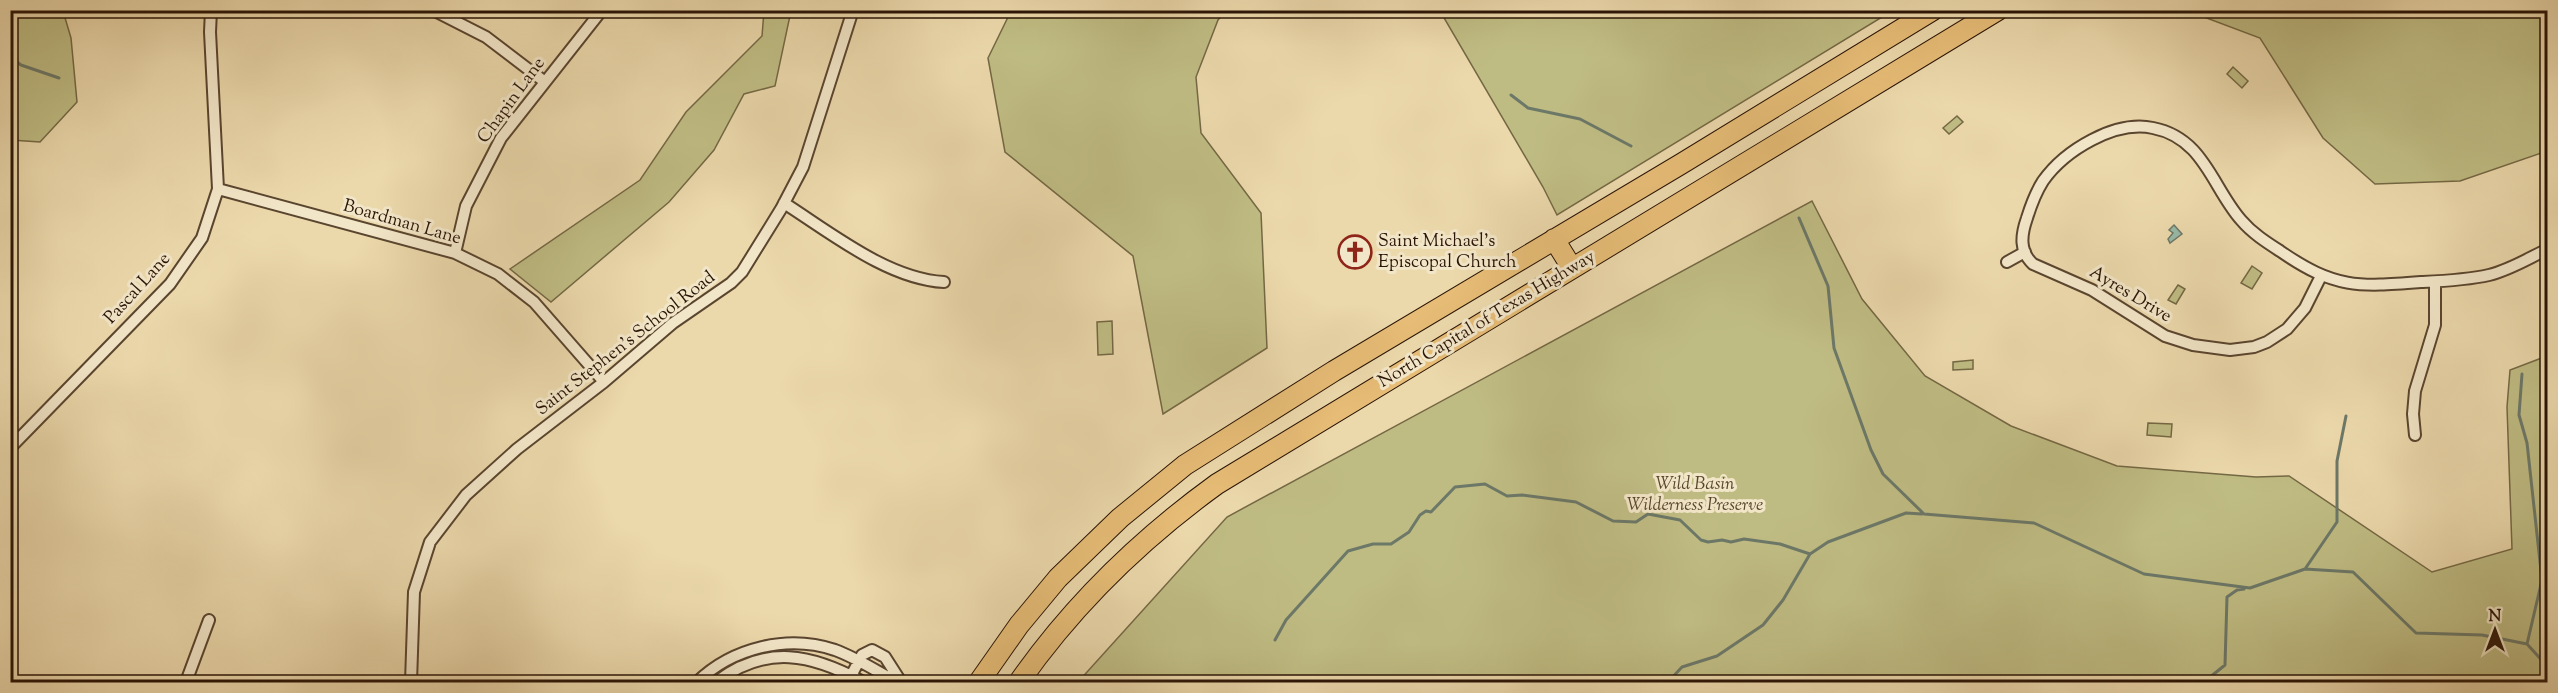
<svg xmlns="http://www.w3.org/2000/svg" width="2558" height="693" viewBox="0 0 2558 693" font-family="'Sorts Mill Goudy',serif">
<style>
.green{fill:#bfbc83;stroke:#746844;stroke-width:1.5}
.water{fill:#98baa9;stroke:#6c7868;stroke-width:1.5}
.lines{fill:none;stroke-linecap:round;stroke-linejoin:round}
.stream{stroke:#6c7868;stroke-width:3}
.street-casing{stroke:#5a452f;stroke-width:14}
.highway-casing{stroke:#2a1406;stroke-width:22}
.street{stroke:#f2e6c8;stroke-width:10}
.highway{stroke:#e6bc76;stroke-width:20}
.labels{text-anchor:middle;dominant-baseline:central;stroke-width:6;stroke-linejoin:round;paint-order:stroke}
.street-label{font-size:18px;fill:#2a1406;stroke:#f2e6c8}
.poi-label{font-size:18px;fill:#2a1406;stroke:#f2e6c8;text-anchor:start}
.park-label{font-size:18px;font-style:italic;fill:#57462c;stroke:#f2e6c8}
</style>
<rect width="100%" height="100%" fill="#ebd8ab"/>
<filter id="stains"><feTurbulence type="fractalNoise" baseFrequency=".00333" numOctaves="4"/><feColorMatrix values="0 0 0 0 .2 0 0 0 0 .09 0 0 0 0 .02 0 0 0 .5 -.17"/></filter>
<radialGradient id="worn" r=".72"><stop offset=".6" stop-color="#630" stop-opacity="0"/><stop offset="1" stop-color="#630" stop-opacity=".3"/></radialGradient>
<!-- green -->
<path class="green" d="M 11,10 L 63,11 L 71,38 L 77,102 L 40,142 L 11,140 Z
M 764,11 L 791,11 L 775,86 L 744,94 L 714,150 L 669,202 L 551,302 L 510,269 L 640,180 L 686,112 L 762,36 Z
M 1011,11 L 1226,11 L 1218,20 L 1196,77 L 1201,133 L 1261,213 L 1267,348 L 1163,414 L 1133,256 L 1005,152 L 988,58 Z
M 1440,11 L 1892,11 L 1557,215 L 1543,187 Z
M 2074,11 L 2074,10 L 2133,11 L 2066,15 Z
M 2188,11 L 2547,11 L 2547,151 L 2460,181 L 2375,184 L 2323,138 L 2260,38 Z
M 2233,67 L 2248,81 L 2242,88 L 2227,74 Z
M 1957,116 L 1963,122 L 1949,134 L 1943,128 Z
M 1812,201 L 1862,299 L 1925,376 L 2011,426 L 2117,466 L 2256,477 L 2289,476 L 2432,572 L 2512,549 L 2507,407 L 2510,370 L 2547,356 L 2547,682 L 1078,682 L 1227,517 Z
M 2252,266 L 2262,273 L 2252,289 L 2241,283 Z
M 2178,285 L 2185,289 L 2176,304 L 2168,300 Z
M 1112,321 L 1113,354 L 1098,355 L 1097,322 Z
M 1973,360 L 1973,369 L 1953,370 L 1953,362 Z
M 2148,423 L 2172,424 L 2171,437 L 2147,435 Z"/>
<!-- water -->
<path class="water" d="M 2174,225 L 2182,234 L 2170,243 L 2168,239 L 2173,233 L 2169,230 Z"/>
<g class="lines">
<!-- stream -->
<path class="stream" d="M 10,57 L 21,65 L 59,78
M 1511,95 L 1528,108 L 1580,119 L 1631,146
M 1799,218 L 1828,286 L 1834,348 L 1871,450 L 1883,474 L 1924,514 L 2034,523 L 2144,574 L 2250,588 L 2305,569
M 2522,374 L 2519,415 L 2527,443 L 2542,580 L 2527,644 L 2548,667
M 2346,416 L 2337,461 L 2337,522 L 2305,569 L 2353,572 L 2416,633 L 2482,635 L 2527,644
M 1275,640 L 1286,620 L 1348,551 L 1373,544 L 1391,544 L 1409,532 L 1420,515 L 1426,511 L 1431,512 L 1455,487 L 1485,484 L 1507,496 L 1522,495 L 1576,502 L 1613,521 L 1636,522 L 1648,514 L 1680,520 L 1701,540 L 1708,542 L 1722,540 L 1731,542 L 1744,539 L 1780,544 L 1810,554
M 1668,682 L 1682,667 L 1717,656 L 1763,625 L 1783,600 L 1810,554 L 1828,542 L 1906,513 L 1922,514
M 2204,682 L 2225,665 L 2227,597 L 2237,590 L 2244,589"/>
<!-- street casing -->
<g class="street-casing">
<path id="street" d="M 433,10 L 486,37 L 545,82
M 218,189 L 455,253 L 498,274 L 534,302 L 604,382
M 784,203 C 831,233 888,279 944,282
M 455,253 L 466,206 L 501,138 L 602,10
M 2007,262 L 2025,252
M 2321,276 L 2305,308 L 2287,329 L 2267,342 L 2254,347 L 2230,350 L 2193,345 L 2165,336 L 2092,290 L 2033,264 C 2019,251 2021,235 2027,218 C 2031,205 2036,192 2043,181 C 2065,150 2115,120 2153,128 C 2204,138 2212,187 2241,220 C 2252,233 2266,242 2280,251 C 2335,289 2358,287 2422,282 C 2444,281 2467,280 2489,275 C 2510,270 2529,258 2548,249
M 2415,435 L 2413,414 L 2415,391 L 2435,325 L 2435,282
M 10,448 L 170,284 L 202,238 L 218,189 L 210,32 L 211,10
M 851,676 L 862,655 L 872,650 L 885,657 L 901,682
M 186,682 L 209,620
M 411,682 L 414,592 L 430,542 L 466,495 L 517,449 L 604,382 L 673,323 L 731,283 L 742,272 L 781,209 L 803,167 L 853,10
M 697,682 C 732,648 787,634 835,650 C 857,658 876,671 897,682
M 716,682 C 766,644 812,654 863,682"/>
</g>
<!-- highway casing -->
<g class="highway-casing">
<path id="highway" d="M 1554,239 L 1572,268
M 979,682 L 1019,625 L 1058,578 L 1120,518 L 1185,465 L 1334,371 L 1681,164 L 1933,10
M 1019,682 C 1073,605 1141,539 1217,484 L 1998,10"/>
</g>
<!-- street -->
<use href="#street" class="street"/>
<!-- highway -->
<use href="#highway" class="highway"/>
</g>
<!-- icons -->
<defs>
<g id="church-ring" transform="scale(1.725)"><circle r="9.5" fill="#f2e6c8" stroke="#8f2418" stroke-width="1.5"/><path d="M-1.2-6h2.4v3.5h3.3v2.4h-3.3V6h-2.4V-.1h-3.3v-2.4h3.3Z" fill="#8f2418"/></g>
</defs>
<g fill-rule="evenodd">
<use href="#church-ring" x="1355" y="252"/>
</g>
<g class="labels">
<!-- street labels -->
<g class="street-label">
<text transform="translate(512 101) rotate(-54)">Chapin Lane</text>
<text transform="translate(402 223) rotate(16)">Boardman Lane</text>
<text transform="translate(138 289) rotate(-48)">Pascal Lane</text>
<text transform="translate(2130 295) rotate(31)">Ayres Drive</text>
<text transform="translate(1487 320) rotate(-31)">North Capital of Texas Highway</text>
<text transform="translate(626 344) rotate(-38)">Saint Stephen's School Road</text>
</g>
<!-- poi labels -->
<g class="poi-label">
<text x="1378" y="242">Saint Michael's<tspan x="1378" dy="21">Episcopal Church</tspan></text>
</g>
<!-- park labels -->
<g class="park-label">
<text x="1695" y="485">Wild Basin<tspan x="1695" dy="21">Wilderness Preserve</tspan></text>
</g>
</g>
<!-- margin -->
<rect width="2558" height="693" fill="none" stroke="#ebd8ab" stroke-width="36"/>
<rect x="12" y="12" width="2534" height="669" fill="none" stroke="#2a1406" stroke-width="3"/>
<rect x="18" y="18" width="2522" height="657" fill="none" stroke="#2a1406" stroke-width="1.5"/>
<!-- north arrow -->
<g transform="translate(2495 630)" stroke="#f2e6c8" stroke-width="4.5" paint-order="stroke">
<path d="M0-4.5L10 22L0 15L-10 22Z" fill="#2a1406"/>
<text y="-9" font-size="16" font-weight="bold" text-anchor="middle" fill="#2a1406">N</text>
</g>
<rect width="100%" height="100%" filter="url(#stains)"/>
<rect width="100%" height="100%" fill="url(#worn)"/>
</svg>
